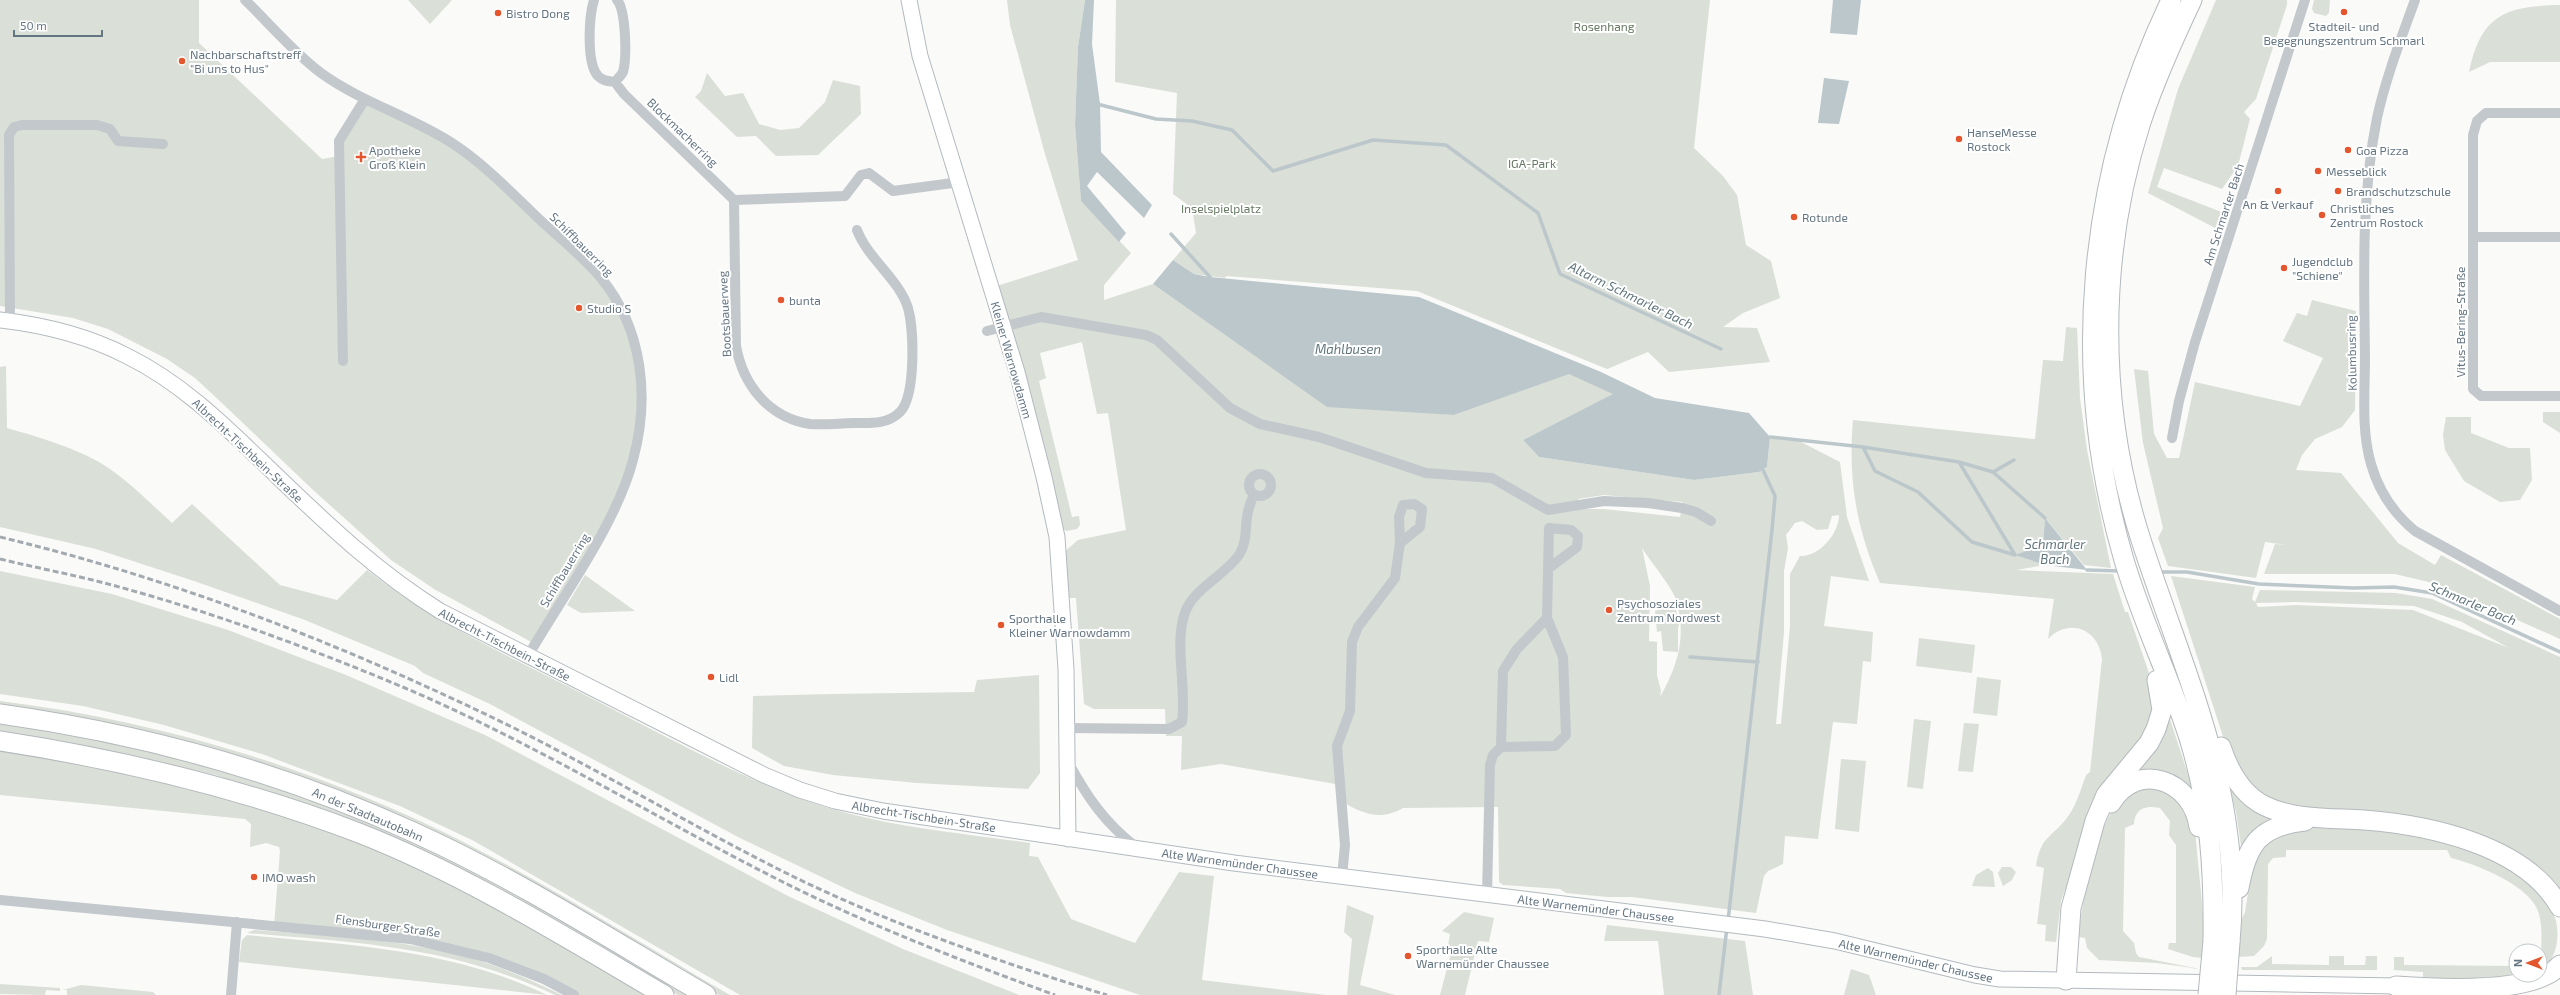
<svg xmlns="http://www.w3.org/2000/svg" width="2560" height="995" viewBox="0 0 2560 995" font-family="'Exo 2',sans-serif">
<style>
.green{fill:#dadfd7;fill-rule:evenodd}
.water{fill:#bbc7cb}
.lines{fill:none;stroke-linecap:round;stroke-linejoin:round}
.stream{stroke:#bbc7cb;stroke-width:3.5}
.secondary-casing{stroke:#b3babf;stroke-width:17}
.highway-casing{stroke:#b4b9bd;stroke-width:21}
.street{stroke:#c3c8cc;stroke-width:10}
.secondary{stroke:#fff;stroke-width:15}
.highway{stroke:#fff;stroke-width:19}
.rail{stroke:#a2aab0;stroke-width:3;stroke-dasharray:6 3;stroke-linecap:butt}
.highway-bridge-casing{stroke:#b4b9bd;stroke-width:21;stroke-linecap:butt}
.highway-bridge{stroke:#fff;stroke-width:19}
.poi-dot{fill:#e4572e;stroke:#fff;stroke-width:1.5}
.labels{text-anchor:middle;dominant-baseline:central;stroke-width:4;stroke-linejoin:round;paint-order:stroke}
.poi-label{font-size:12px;fill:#657683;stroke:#fff;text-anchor:start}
.park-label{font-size:12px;fill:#687a64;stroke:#fff}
.street-label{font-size:12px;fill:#657683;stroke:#fff}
.water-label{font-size:13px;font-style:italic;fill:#60757c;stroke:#fff}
</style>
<rect width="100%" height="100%" fill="#fafaf8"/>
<!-- green -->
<path class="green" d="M 0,0 L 199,0 L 199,43 L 322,159 L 339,156 L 339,141 L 365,99 L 454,144 L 600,276 L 626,316 L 642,390 L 626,482 L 535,644 L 434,589 L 391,560 L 312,489 L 223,404 L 195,378 L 167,359 L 108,329 L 73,318 L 0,306 Z
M 408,0 L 452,0 L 430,24 Z
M 1007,0 L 1085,0 L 1078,47 L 1075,125 L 1081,201 L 1131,253 L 1104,285 L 1104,300 L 1153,284 L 1324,404 L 1454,415 L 1569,373 L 1614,394 L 1523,440 L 1539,457 L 1694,480 L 1759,472 L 1767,467 L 1770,437 L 1799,441 L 1840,462 L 1847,517 L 1869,581 L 1831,576 L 1824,626 L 1873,632 L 1871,662 L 1863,661 L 1857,724 L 1833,722 L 1818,839 L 1785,836 L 1783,864 L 1768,871 L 1764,876 L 1756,913 L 1632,897 L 1607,897 L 1566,893 L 1560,889 L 1503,885 L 1499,882 L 1498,807 L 1403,808 C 1381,821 1363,814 1343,802 L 1341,785 L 1221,764 L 1181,770 L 1182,736 L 1166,736 L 1165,709 L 1094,709 L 1084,704 L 1076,598 L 1069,598 L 1063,553 L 1078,540 L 1126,530 L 1108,413 L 1097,414 L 1082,342 L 1040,353 L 1046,378 L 1039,381 L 1072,517 L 1079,516 L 1080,525 L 1077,529 L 1066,531 L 1061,527 L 997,286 L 1078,260 L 1045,154 L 1010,25 ZM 1604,495 L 1683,502 L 1680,517 L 1604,509 L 1581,509 L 1578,499 ZM 1839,515 C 1839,534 1819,557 1800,556 L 1790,574 L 1790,626 L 1781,724 L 1776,724 L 1784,632 L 1784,571 L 1788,548 L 1786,535 L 1795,523 L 1802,521 L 1817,530 L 1828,529 L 1832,516 ZM 1642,548 C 1650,561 1672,587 1676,600 C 1687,636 1678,665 1660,697 L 1661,691 L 1657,675 L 1657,642 L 1649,641 L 1650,586 Z
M 1116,0 L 1710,0 L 1694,148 L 1723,176 L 1737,195 L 1746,245 L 1771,261 L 1780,298 L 1743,313 L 1723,327 L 1757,328 L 1770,362 L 1669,372 L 1648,352 L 1607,369 L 1417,291 L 1226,276 L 1225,278 L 1194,274 L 1173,260 L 1196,233 L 1192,208 L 1173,194 L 1177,93 L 1115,82 Z
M 2216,0 L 2287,0 L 2287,5 L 2256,99 L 2244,112 L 2250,119 L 2238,166 L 2222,189 L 2164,168 L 2157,187 L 2224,213 L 2219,230 L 2148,193 L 2178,89 Z
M 2314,0 L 2330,0 L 2329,13 L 2326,16 L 2314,13 L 2312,9 Z
M 2560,5 L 2560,62 L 2490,62 L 2469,72 C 2481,15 2505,6 2560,5 Z
M 707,73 L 725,96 L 743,93 L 759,124 L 780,130 L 799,128 L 825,102 L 833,80 L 860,86 L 861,114 L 818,155 L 776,156 L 756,136 L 737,137 L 695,97 L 701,91 Z
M 2312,300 L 2356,311 L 2355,410 L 2342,427 L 2315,439 L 2302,455 L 2296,470 L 2341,473 L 2398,543 L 2435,565 L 2441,555 L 2560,619 L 2560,639 L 2437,584 L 2395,574 L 2264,574 L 2275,544 L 2287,545 L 2265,542 L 2256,578 L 2168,566 L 2158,538 L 2163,528 L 2143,443 L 2134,369 L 2148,371 L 2154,434 L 2167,458 L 2179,458 L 2195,382 L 2300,406 L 2323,358 L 2283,341 L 2297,313 L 2307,316 Z
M 2066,327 L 2077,328 L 2080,398 L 2087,450 L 2111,568 L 2084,565 L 2045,518 L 2043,545 L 2016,555 L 2045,565 L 2016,570 L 2113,574 L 2125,612 L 2128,612 L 2151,679 L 2155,696 L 2150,725 L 2066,887 L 2061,901 L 2056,942 L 2045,941 L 2046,925 L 2037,924 L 2044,868 L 2036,866 C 2041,834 2053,838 2069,815 C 2077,803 2081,789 2086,775 L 2090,772 L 2102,659 C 2099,629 2069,617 2048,639 L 2054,599 L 1880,583 C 1856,527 1848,480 1853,420 L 2035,439 L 2043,360 L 2063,361 Z
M 6,366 L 7,428 C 38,437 70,446 99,462 C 126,478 149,502 172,523 L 192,504 L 280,585 L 337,600 L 367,570 C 434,623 515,659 591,698 C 666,736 742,780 822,806 C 889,827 960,833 1030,843 L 1029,856 L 1038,857 L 1071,919 L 1135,943 L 1179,872 L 1214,876 L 1202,980 L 1326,995 L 1140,995 L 947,930 L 855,893 L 740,838 L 490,704 L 423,673 L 415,666 L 305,620 L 194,581 L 96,549 L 0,527 L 0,367 Z
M 2543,412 L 2560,412 L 2560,433 L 2543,422 Z
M 2446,417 L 2471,417 L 2471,433 L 2509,448 L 2530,448 L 2532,480 L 2520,500 L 2500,502 L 2464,481 L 2445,450 L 2443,435 Z
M 0,571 L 112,594 L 228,630 L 346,675 L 485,735 L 788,896 L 903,949 L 1019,995 L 740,995 L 474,841 L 400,806 L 262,754 L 164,725 L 83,706 L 0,694 Z
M 585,575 L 635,611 L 581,613 L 567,605 Z
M 2171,576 L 2255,587 L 2252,599 L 2255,602 L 2260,590 L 2396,593 L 2432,599 L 2560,657 L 2560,892 L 2520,858 L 2284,808 L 2254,793 L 2230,758 ZM 2295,602 L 2414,606 L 2462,622 L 2509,648 L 2413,610 L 2296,605 L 2258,607 L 2256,603 Z
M 1675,604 L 1679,626 L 1678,627 L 1678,652 L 1663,651 L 1661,631 L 1657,632 L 1655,611 Z
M 1919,638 L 1975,645 L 1972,673 L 1916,666 Z
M 1039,675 L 1040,773 L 1028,789 L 917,783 L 833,775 L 784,766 L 752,748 L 753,696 L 832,694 L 833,735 L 832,694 L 974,692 L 977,680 Z
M 1977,677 L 2001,680 L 1997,716 L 1973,713 Z
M 0,701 C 145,719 288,760 420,821 C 528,871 628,936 730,995 L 719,995 L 498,866 L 418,826 L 0,707 Z
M 2169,716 L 2193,790 L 2194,798 L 2126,776 Z
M 1914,719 L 1931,721 L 1923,789 L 1907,787 Z
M 0,722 L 88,736 L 219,767 L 364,817 L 492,879 L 692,995 L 678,995 L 490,885 L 256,789 L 216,775 L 147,759 L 0,732 Z
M 1964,723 L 1979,724 L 1973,772 L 1958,771 Z
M 0,747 L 210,790 L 355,839 L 483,899 L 649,995 L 574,995 L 452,948 L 274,926 L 280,851 L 279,847 L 266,843 L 250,847 L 251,824 L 245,819 L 0,795 Z
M 1841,759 L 1866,761 L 1859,832 L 1835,829 Z
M 2228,782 L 2281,817 L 2242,852 L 2236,812 Z
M 2150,786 L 2177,795 L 2195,831 L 2204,924 L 2203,958 L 2193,957 L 2168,949 L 2169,943 L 2176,943 L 2176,845 L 2169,835 L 2170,821 L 2160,808 C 2146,805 2135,808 2134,824 L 2125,828 L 2123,931 L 2134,943 L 2136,953 L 2139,957 L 2200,969 L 2157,963 L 2099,960 L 2087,948 L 2085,938 L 2079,937 C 2081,906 2098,815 2124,796 C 2131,791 2142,789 2150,786 Z
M 2309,827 C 2342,827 2377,824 2409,831 C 2458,843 2540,868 2556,921 C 2560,941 2556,959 2540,972 C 2540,953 2544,934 2539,914 C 2532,886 2476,864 2451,858 L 2447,850 L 2286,850 L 2286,857 L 2273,858 L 2268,864 L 2267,939 L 2264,946 L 2254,956 L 2238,957 L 2240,923 L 2245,912 L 2253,862 L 2256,852 L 2275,834 Z
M 2002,867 L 2011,867 L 2016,872 L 2012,880 L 2003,886 L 1998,873 Z
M 1988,868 L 1993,872 L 1995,887 L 1972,886 L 1976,875 Z
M 1347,905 L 1374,916 L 1360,985 L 1395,995 L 1347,995 L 1352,939 L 1344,932 Z
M 1464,912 L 1494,918 L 1489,942 L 1478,941 L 1465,995 L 1440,995 L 1450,957 L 1448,946 L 1450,934 L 1442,931 Z
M 1607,925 L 1745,941 L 1753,995 L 1664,995 L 1658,941 L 1604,941 Z
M 254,930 C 320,935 387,938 451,953 C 490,962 527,978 562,995 L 555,995 C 451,946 359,943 247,933 Z
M 247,935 C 349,945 453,949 547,995 L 239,962 L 242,940 Z
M 2272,956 L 2272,964 L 2329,965 L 2329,956 L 2344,956 L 2344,965 L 2365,965 L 2366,956 L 2377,956 L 2377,970 L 2242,970 L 2241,967 L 2257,967 Z
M 2394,957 L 2404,957 L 2404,965 L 2516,966 L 2516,975 L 2509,984 L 2423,978 L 2423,972 L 2394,970 Z
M 1851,969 L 1869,975 L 1876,995 L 1844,995 Z
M 0,984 L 60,988 L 60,991 L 46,990 L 45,995 L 0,994 Z
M 81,985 L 153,992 L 156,995 L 67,995 L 67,990 L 63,990 Z"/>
<!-- water -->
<path class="water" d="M 1085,0 L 1094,0 L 1092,44 L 1100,104 L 1101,152 L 1152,205 L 1144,218 L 1097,172 L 1087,186 L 1126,233 L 1119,242 L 1081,201 L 1075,125 L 1078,47 Z
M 1833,0 L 1861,0 L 1857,35 L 1830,33 Z
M 1824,78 L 1849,81 L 1839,124 L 1818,123 Z
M 1173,260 L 1194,274 L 1210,277 L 1419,297 L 1601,372 L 1655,398 L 1749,413 L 1770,437 L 1767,467 L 1759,472 L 1694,480 L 1539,457 L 1523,440 L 1613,394 L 1569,374 L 1454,415 L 1327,407 L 1153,284 Z
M 2045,518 L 2087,570 L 2045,565 L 2015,555 L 2043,545 Z"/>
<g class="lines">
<!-- stream -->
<path class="stream" d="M 1097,104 L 1156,119 L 1192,121 L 1232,130 L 1273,171 L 1373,140 L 1446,145 L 1538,213 L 1560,274 L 1721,349
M 1171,234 L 1210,277
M 1770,437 L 1863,447 L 1959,462 L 2015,555
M 1863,447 L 1875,471 L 1918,492 L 1972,542 L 2015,555
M 1959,462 L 1993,472 L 2045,518
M 1993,472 L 2014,460
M 2087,570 L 2121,571
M 2157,572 L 2187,572 L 2259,584 L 2354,588 L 2394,587 L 2432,593 L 2560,652
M 1690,657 L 1758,662
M 1728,921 L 1772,530 L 1775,496 L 1763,470
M 1719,995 L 1727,927"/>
<!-- secondary casing -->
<g class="secondary-casing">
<path id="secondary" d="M 909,0 L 920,56 L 1017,372 L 1044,477 L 1057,537 L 1066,669 L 1068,839
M 0,320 C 44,325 88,336 127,356 C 186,385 231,432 278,477 C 330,527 379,573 440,611 L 764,775 L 800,790 L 835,801 L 883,811 L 1234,863 L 1765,929 L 1835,941 L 1975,975 L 2000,979 L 2396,986"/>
</g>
<!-- highway casing -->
<g class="highway-casing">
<path id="highway" d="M 2171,0 C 2087,175 2069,373 2124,560 C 2142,621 2170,678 2189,738 C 2210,806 2214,870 2213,941
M 2192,0 C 2173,40 2155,80 2141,122 C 2098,256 2098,406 2141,540 C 2185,676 2244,795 2230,942
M 0,714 C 143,734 282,772 413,832 C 515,878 610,939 706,995
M 0,741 C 123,760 242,788 359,833 C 466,875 565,937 664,995
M 2221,747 C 2229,771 2242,795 2265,806 C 2294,820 2333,818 2364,820 C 2429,825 2525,845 2560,907
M 2111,803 C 2138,759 2193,781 2199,827
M 2239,888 C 2247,844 2259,826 2305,821
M 2066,980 L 2071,908 L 2095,821 L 2106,795 L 2149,743 L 2156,729 L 2162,710 L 2157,680
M 2396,986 C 2439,989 2534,995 2560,965"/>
</g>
<!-- street -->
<path class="street" d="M 245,0 C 269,23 294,53 321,73 C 361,102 410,116 452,143 C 483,163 511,192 538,218 C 558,237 583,256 601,278 C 643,329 650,398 633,460 C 616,525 562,597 528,656
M 594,0 C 589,16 586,63 598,76 C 603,81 608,81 615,82 C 618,78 621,76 623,72 C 627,58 626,10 617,0
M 2415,0 C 2401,39 2386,77 2377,118 C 2361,197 2364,276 2365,356 C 2365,392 2361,430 2371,464 C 2379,492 2393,513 2415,531 L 2560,611
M 615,82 L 624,94 L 734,200 L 736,346 C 743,385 769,418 810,424 C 823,425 838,424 852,423 C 870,423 887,425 900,412 C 916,396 914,329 908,308 C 899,279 868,259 857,230
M 2560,113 L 2486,113 L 2477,121 L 2473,135 L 2473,389 L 2481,396 L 2560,396
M 734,200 L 845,196 L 861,175 L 869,173 L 893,191 L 960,182
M 2473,237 L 2560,237
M 10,321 L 9,135 L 14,127 L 22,125 L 97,125 L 110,129 L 118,141 L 163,144
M 987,331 L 1041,317 L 1146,335 L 1157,340 L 1230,408 L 1260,424 L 1319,437 L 1426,473 L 1492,478 L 1548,510 L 1604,501 L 1648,503 L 1682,508 L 1696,512 L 1711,521
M 343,361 L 339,141 L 365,99
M 2172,438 L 2179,401 L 2195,342 L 2305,0
M1249 485a11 11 0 1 1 22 0a11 11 0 1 1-22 0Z
M 1067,728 L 1169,729 L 1182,722 C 1187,687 1173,641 1186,610 C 1196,587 1225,575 1239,555 C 1247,542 1245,531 1247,517 C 1248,509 1251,501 1254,494
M 1501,747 L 1555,746 L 1566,735 L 1563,657 L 1547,618
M 1068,762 C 1088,798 1104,822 1136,847
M 1342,877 L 1345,845 L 1337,746 L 1350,711 L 1352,642 L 1358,627 L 1395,578 L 1400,543 L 1399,517 L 1403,505 L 1414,504 L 1422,509 L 1420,527 L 1400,543
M 1487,895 L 1490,765 L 1493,755 L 1501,747 L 1503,671 L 1517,649 L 1547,618 L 1549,528 L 1571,530 L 1578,536 L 1577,547 L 1549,568
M 0,900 L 410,939 L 489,958 L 544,979 L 574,995
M 231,995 L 237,922"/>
<!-- secondary -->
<use href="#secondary" class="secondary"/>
<!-- highway -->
<use href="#highway" class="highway"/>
<!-- rail -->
<path class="rail" d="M 0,537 C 179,580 349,647 514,728 C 606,774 694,827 786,873 C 887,923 999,962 1107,995
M 0,559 C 37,568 75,575 112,585 C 212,612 310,648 405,688 C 534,743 654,817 779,880 C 868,925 962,961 1055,995"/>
<!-- highway-bridge casing -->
<g class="highway-bridge-casing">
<path id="highway-bridge" d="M 2208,995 L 2213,941
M 2226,995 L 2230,942"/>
</g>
<!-- highway-bridge -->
<use href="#highway-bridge" class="highway-bridge"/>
</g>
<!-- markers -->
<g class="poi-dot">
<circle cx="2344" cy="12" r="4"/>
<circle cx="498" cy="13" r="4"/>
<circle cx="182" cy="61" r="4"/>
<circle cx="1959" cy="139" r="4"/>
<circle cx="2348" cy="150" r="4"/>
<path d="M359 151h4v4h4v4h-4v4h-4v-4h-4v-4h4z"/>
<circle cx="2318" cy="171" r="4"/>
<circle cx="2278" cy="191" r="4"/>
<circle cx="2338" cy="191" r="4"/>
<circle cx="2322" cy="215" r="4"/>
<circle cx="1794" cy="217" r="4"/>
<circle cx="2284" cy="268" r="4"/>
<circle cx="781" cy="300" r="4"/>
<circle cx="579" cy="308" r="4"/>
<circle cx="1609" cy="610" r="4"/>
<circle cx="1001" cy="625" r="4"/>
<circle cx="711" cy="677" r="4"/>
<circle cx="254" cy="877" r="4"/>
<circle cx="1408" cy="956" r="4"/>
</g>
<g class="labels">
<!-- poi labels -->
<g class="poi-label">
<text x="506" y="13">Bistro Dong</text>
<text x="2344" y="26" text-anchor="middle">Stadteil- und<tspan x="2344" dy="14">Begegnungszentrum Schmarl</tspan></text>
<text x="190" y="54">Nachbarschaftstreff<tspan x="190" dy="14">"Bi uns to Hus"</tspan></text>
<text x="1967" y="132">HanseMesse<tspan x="1967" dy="14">Rostock</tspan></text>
<text x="369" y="150">Apotheke<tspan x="369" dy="14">Groß Klein</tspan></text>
<text x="2356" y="150">Goa Pizza</text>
<text x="2326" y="171">Messeblick</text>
<text x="2346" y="191">Brandschutzschule</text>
<text x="2278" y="204" text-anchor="middle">An &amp; Verkauf</text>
<text x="2330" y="208">Christliches<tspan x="2330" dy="14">Zentrum Rostock</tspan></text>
<text x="1802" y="217">Rotunde</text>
<text x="2292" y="261">Jugendclub<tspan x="2292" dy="14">"Schiene"</tspan></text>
<text x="789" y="300">bunta</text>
<text x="587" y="308">Studio S</text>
<text x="1617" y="603">Psychosoziales<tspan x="1617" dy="14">Zentrum Nordwest</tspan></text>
<text x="1009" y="618">Sporthalle<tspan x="1009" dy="14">Kleiner Warnowdamm</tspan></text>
<text x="719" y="677">Lidl</text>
<text x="262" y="877">IMO wash</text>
<text x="1416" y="949">Sporthalle Alte<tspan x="1416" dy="14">Warnemünder Chaussee</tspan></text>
</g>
<!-- park labels -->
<g class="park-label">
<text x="1604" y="26">Rosenhang</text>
<text x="1532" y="163">IGA-Park</text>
<text x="1221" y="208">Inselspielplatz</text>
</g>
<!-- street labels -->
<g class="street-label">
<text transform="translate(683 132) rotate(44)">Blockmacherring</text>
<text transform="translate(2223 214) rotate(-72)">Am Schmarler Bach</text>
<text transform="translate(582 244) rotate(45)">Schiffbauerring</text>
<text transform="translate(724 314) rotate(-93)">Bootsbauerweg</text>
<text transform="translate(2460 322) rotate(-90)">Vitus-Bering-Straße</text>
<text transform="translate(2351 353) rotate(-91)">Kolumbusring</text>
<text transform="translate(1012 360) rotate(74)">Kleiner Warnowdamm</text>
<text transform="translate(248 450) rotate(43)">Albrecht-Tischbein-Straße</text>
<text transform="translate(564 570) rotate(-59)">Schiffbauerring</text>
<text transform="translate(505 644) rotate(27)">Albrecht-Tischbein-Straße</text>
<text transform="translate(368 814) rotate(23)">An der Stadtautobahn</text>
<text transform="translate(924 816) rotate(9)">Albrecht-Tischbein-Straße</text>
<text transform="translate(1240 863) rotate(8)">Alte Warnemünder Chaussee</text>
<text transform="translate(1596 908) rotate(7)">Alte Warnemünder Chaussee</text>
<text transform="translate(388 925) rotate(8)">Flensburger Straße</text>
<text transform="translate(1916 960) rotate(13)">Alte Warnemünder Chaussee</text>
</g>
<!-- water labels -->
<g class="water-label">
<text transform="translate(1631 295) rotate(26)">Altarm Schmarler Bach</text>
<text x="1348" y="349">Mahlbusen</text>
<text x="2055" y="544">Schmarler<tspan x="2055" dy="15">Bach</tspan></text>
<text transform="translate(2473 603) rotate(23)">Schmarler Bach</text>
</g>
</g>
<!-- north arrow -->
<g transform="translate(2528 963) rotate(270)"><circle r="19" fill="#ffffff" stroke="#c1c8cd"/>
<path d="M0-3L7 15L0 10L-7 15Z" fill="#e4572e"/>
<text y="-6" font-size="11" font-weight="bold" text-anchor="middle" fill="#657683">N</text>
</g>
<!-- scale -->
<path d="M14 30v6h88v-6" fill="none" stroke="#657683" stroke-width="2"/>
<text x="20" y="30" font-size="12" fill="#657683" stroke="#ffffff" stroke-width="3" paint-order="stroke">50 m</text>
</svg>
